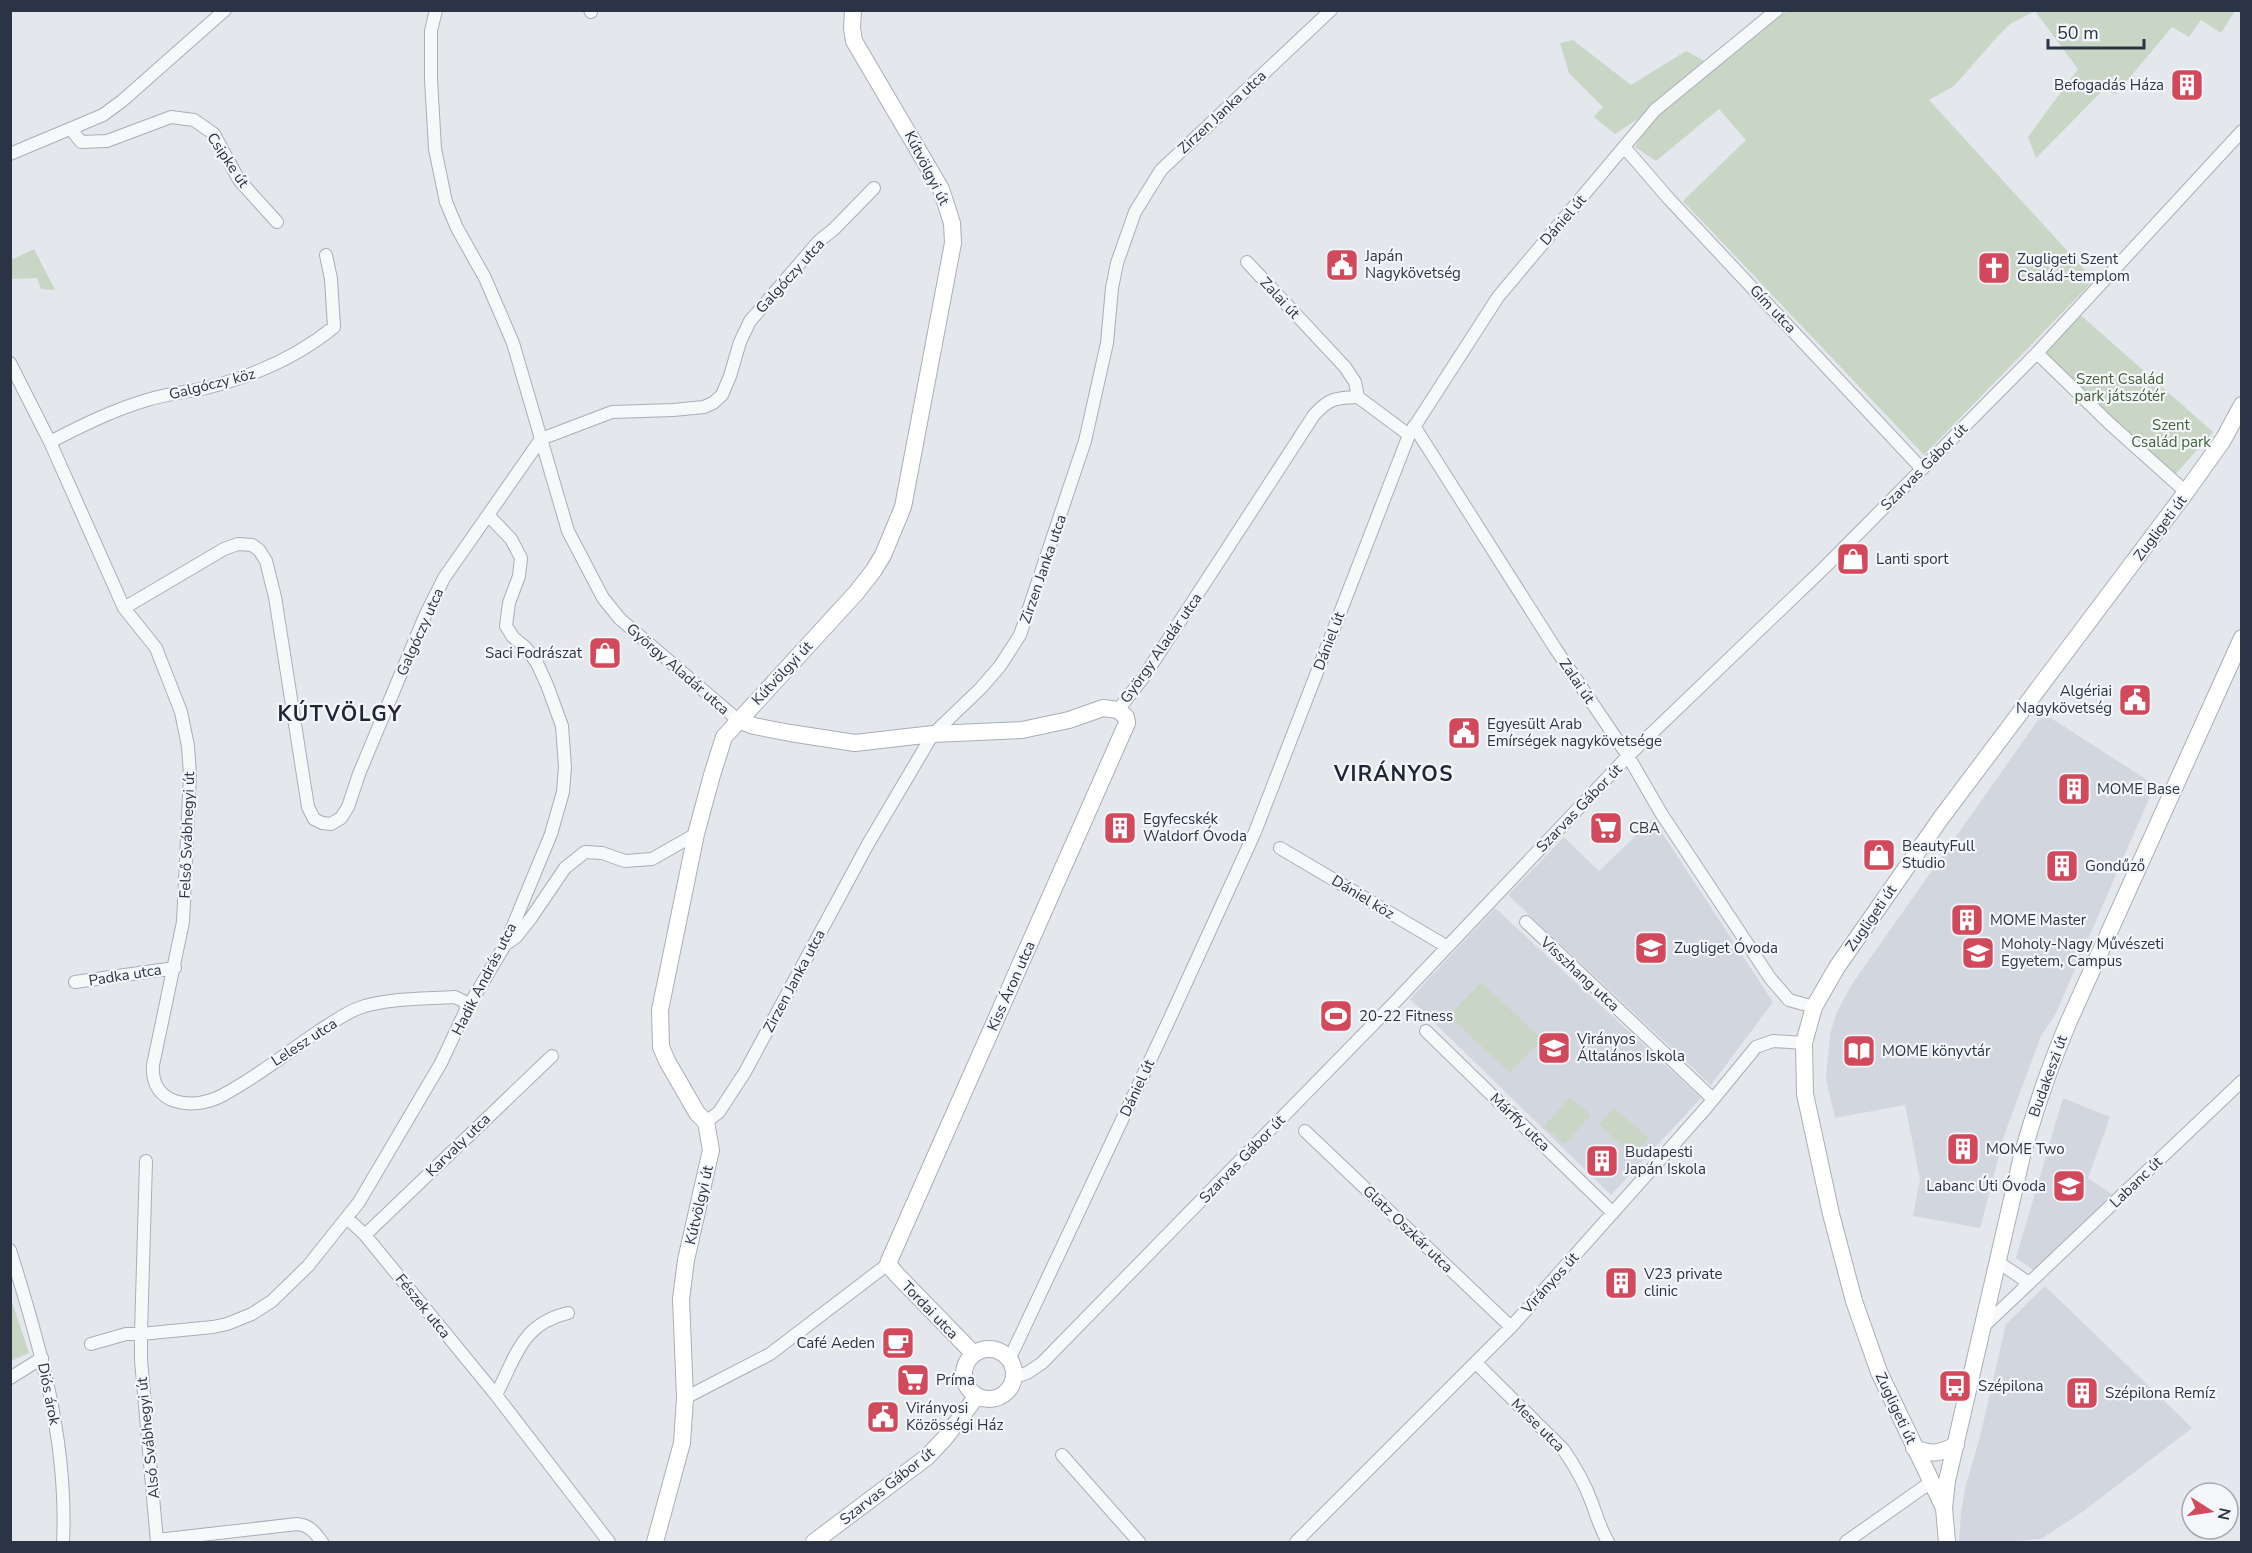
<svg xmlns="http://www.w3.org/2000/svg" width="2252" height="1553" viewBox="0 0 2252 1553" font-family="'Nunito Sans',sans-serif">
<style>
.built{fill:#d2d6de}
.green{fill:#c9d6c5}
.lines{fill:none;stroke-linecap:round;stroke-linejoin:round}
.street-casing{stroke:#a9aeb7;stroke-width:14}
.secondary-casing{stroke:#a9aeb7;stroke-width:18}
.street{stroke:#f7f8fa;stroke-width:12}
.secondary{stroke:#fff;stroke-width:16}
.labels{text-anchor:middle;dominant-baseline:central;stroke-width:4.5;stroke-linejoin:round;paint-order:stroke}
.poi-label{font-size:15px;fill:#2b3445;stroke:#f4f6f9;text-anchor:start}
.street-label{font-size:15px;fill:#2b3445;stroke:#f4f6f9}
.park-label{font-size:15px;fill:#3f6138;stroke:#f4f6f9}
.district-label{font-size:21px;font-weight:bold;letter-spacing:1.5px;fill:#1d2536;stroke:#f4f6f9}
</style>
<rect width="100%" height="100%" fill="#e4e7ec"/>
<!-- built -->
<path class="built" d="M 2043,713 L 2155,785 L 2055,1015 L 2041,1036 L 2005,1133 L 1980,1228 L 1913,1216 L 1920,1179 L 1905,1105 L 1835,1118 L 1826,1079 L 1830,1034 L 1837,1012 L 1852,984 Z
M 1653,819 L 1773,1002 L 1711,1085 L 1508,895 L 1564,837 L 1599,871 Z
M 1495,908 L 1701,1098 L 1611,1195 L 1410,999 Z
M 2063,1098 L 2110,1117 L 2088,1178 L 2112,1194 L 2036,1272 L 2016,1258 Z
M 2045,1286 L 2192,1428 L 2085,1510 L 2041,1539 L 2007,1542 L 1959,1542 L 1961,1513 L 1965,1488 L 1980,1437 L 2006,1324 Z"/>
<!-- green -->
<path class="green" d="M 1787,11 L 2235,11 L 2221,33 L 2201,20 L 2189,37 L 2172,27 L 2116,94 L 2103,90 L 2036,158 L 2028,137 L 2078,69 L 2035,11 L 2010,24 L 1998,36 L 1954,86 L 1929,100 L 2094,280 L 1924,455 L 1683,201 L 1746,140 L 1719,109 L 1656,161 L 1635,147 L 1646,130 L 1636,120 L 1615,134 L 1594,117 L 1603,107 L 1569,73 L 1560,43 L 1573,40 L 1631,85 L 1686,51 L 1716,67 Z
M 34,249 L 55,290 L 41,289 L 37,278 L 11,279 L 11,260 Z
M 2076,311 L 2213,432 L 2173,477 L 2037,353 Z
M 1481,982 L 1542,1039 L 1510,1073 L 1449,1016 Z
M 1570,1097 L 1591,1115 L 1565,1144 L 1544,1126 Z
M 1614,1108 L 1649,1138 L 1633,1155 L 1599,1125 Z
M 11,1299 L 29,1353 L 11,1361 L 10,1361 Z"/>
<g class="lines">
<!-- street casing -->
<g class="street-casing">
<path id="street" d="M 436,10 L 431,31 L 431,79 L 435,149 L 446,202 L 457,228 L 485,278 L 513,343 L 568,531 L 603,598 L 620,619 L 738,720
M 590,10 L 591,12
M 71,129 L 81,142 L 107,141 L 171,117 L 194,120 L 214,134 L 239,180 L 277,222
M 1625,148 L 1669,199 L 1922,469
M 10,154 L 103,115 L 122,101 L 225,10
M 1247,262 L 1345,367 L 1355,382 L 1358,397 L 1409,435
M 2037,353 L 2109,423 L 2186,492
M 10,363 L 50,442 L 124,608 L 156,648 L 181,712 L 188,746 L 190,775 L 183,922 L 153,1065 C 150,1106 194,1111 223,1095 C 257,1077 288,1052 319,1031 C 332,1023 345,1013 359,1008 C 386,998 426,999 455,997 L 463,1001 L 467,1005 L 465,1012
M 1414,426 L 1555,648 L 1628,756 L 1661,813 L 1770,978 L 1789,1000 L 1814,1007
M 50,442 C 81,426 113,410 147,400 C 166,394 186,392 206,388 C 254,376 296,358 334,327 L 331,279 L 326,255
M 124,608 L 224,549 L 238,544 L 252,545 L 259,550 L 266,561 L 275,597 L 308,807 L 314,819 L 322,823 L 331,824 L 341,818 L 348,807 L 359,774 L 425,616 L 444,578 L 541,439 L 612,412 L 673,410 L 704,407 L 713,403 L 722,395 L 730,376 L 740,342 L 750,321 L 819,241 L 834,229 L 874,188
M 1118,710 L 1143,678 L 1314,415 C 1329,398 1336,398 1358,397
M 1280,848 L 1446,946
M 1526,922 L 1713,1099
M 506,944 L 516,937 L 531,918 L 565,868 L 585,852 L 602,853 L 625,861 L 652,859 L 696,834
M 75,982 L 175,968
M 1426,1031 L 1613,1213
M 706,1122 L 719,1112 L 745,1072 L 868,844 L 933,734 L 981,688 L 1000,666 L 1020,635 L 1085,441 L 1107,343 L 1112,288 L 1117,263 L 1135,212 L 1161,170 L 1331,10
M 1305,1131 L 1511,1327
M 347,1218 L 365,1235 L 496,1395 L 609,1542
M 365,1235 L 552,1056
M 10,1250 C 40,1345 68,1442 63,1542
M 1998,1262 L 2029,1283
M 1984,1326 L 2242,1081
M 91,1344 L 126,1334 L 141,1334 L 146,1161
M 1009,1360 L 1170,1018 L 1255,832 L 1409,435 L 1498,297 L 1655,110 L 1777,10
M 1476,1363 L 1563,1449 C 1575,1466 1585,1484 1592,1503 C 1597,1517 1601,1530 1608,1542
M 10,1378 L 42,1358
M 1013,1378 L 1027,1373 L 1042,1363 L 1396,1001 L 1628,756 L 1825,567 L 2037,353 L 2242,131
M 496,1395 C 516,1357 521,1324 568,1313
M 685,1398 L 770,1354 L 888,1264
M 1062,1455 L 1139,1542
M 157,1542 L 141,1360 L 141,1334 L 213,1327 L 227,1324 L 252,1314 L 272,1301 L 308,1266 L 359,1202 L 441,1063 L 465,1012 L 505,945 L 551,834 L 563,792 L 565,767 L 562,726 L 547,685 L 537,663 L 526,648 L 513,637 L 506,626 L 509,603 L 519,576 L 521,558 L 511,539 L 488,515
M 158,1542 L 157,1540 L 297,1524 C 310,1525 315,1533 322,1542
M 1296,1542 L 1511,1327 L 1706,1108 L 1756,1047 L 1773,1041 L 1804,1043
M 1846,1542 L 1931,1482"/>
</g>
<!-- secondary casing -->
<g class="secondary-casing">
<path id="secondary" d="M 738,720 L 754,726 L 790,733 L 855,743 L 933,734 L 1022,730 L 1069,720 L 1103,708 L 1118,710 L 1126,717 L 1127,723 L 889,1261 L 888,1264 L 897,1275 L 974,1354
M964 1374a25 25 0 1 1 50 0a25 25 0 1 1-50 0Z
M 1914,1448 C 1933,1455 1938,1454 1956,1445
M 1944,1508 L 1879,1372 L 1854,1301 L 1831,1214 L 1805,1094 L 1804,1043 L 1814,1007 L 1837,967 L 1941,818 L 2186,492 L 2223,440 L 2242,405
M 655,1542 L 682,1443 L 685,1398 L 681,1299 L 686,1260 L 711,1150 L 706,1122 L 697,1113 L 667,1061 L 661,1047 L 660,1010 L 696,834 L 712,775 L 724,737 L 856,593 L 874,570 L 883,555 L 903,507 L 953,243 L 952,223 L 941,189 L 854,41 L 852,28 L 853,10
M 814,1542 L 927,1457 L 945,1438 L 977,1396
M 1947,1542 L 1944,1508 L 1947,1481 L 2022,1156 C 2035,1110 2050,1065 2069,1021 L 2242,638"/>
</g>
<!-- street -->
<use href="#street" class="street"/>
<!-- secondary -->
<use href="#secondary" class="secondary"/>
</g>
<!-- icons -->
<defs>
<g id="building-square" transform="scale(1.725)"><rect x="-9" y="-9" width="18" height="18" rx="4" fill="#d1495b" stroke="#f4f6f9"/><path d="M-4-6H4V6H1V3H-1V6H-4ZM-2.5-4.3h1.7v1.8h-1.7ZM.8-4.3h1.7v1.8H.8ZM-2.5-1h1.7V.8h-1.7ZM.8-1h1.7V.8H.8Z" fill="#fff"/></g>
<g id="civic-square" transform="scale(1.725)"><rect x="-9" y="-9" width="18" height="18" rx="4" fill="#d1495b" stroke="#f4f6f9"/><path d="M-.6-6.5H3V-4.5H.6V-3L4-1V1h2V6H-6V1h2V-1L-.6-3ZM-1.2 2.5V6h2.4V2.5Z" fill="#fff"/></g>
<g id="church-square" transform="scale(1.725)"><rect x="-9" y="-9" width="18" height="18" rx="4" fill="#d1495b" stroke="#f4f6f9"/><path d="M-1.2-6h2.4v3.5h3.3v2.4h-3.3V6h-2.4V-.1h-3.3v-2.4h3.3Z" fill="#fff"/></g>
<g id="shop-square" transform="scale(1.725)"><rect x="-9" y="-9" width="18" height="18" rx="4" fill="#d1495b" stroke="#f4f6f9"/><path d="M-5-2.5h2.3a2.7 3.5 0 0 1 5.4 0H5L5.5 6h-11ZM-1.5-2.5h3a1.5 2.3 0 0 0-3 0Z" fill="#fff"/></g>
<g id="supermarket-square" transform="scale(1.725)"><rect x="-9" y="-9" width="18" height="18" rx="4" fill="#d1495b" stroke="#f4f6f9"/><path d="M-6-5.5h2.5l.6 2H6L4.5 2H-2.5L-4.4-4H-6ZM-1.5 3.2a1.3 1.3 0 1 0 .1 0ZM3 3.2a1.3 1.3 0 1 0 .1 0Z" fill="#fff"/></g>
<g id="school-square" transform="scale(1.725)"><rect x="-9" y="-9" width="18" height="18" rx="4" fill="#d1495b" stroke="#f4f6f9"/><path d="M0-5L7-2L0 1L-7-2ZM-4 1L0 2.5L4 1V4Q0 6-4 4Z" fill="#fff"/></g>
<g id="university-square" transform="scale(1.725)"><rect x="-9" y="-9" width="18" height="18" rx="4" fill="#d1495b" stroke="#f4f6f9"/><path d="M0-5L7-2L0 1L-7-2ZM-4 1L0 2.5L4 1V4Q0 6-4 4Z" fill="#fff"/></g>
<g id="stadium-square" transform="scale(1.725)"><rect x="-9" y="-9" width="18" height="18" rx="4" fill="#d1495b" stroke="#f4f6f9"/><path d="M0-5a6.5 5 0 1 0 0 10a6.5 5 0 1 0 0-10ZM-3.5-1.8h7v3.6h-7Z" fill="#fff"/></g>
<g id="library-square" transform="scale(1.725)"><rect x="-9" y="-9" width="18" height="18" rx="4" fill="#d1495b" stroke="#f4f6f9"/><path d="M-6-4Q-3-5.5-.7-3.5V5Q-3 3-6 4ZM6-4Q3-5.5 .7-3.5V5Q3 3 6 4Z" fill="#fff"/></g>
<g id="cafe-square" transform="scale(1.725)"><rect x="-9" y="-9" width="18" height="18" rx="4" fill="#d1495b" stroke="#f4f6f9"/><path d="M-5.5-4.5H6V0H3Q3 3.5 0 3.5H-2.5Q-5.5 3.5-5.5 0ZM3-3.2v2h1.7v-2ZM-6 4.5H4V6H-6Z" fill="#fff"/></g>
<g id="bus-square" transform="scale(1.725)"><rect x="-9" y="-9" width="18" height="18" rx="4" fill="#d1495b" stroke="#f4f6f9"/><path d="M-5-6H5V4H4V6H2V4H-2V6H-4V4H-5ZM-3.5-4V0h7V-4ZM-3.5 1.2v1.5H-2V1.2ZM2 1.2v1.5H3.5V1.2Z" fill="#fff"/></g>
</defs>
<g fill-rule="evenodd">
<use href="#building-square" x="2187" y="85"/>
<use href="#civic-square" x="1342" y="265"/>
<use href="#church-square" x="1994" y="268"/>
<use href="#shop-square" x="1853" y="559"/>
<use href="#shop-square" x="605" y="653"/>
<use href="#civic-square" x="2135" y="700"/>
<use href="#civic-square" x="1464" y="733"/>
<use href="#building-square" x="2074" y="789"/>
<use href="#building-square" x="1120" y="828"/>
<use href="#supermarket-square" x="1606" y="828"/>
<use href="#shop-square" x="1879" y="855"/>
<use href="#building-square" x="2062" y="866"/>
<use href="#building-square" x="1967" y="920"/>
<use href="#school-square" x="1651" y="948"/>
<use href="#university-square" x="1978" y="953"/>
<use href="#stadium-square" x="1336" y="1016"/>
<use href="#school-square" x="1554" y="1048"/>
<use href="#library-square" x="1859" y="1051"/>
<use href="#building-square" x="1963" y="1149"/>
<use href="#building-square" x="1602" y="1161"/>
<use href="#school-square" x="2069" y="1186"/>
<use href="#building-square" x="1621" y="1283"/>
<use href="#cafe-square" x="898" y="1343"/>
<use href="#supermarket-square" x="913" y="1380"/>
<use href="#bus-square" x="1955" y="1386"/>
<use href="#building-square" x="2082" y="1393"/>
<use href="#civic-square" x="883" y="1417"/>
</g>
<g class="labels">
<!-- poi labels -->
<g class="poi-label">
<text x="2164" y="85" text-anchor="end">Befogadás Háza</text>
<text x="1365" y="256">Japán<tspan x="1365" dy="17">Nagykövetség</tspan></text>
<text x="2017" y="259">Zugligeti Szent<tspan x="2017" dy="17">Család-templom</tspan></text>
<text x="1876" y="559">Lanti sport</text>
<text x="582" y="653" text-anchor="end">Saci Fodrászat</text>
<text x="2112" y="691" text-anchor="end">Algériai<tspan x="2112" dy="17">Nagykövetség</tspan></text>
<text x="1487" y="724">Egyesült Arab<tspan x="1487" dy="17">Emírségek nagykövetsége</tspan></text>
<text x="2097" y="789">MOME Base</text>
<text x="1143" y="819">Egyfecskék<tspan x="1143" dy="17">Waldorf Óvoda</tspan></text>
<text x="1629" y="828">CBA</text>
<text x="1902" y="846">BeautyFull<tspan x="1902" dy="17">Studio</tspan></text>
<text x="2085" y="866">Gondűző</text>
<text x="1990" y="920">MOME Master</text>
<text x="2001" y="944">Moholy-Nagy Művészeti<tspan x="2001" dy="17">Egyetem, Campus</tspan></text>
<text x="1674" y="948">Zugliget Óvoda</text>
<text x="1359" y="1016">20-22 Fitness</text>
<text x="1577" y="1039">Virányos<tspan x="1577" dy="17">Általános Iskola</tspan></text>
<text x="1882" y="1051">MOME könyvtár</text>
<text x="1986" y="1149">MOME Two</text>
<text x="1625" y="1152">Budapesti<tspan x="1625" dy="17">Japán Iskola</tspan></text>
<text x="2046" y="1186" text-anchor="end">Labanc Úti Óvoda</text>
<text x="1644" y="1274">V23 private<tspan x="1644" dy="17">clinic</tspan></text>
<text x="875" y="1343" text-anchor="end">Café Aeden</text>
<text x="936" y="1380">Príma</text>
<text x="1978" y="1386">Szépilona</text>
<text x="2105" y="1393">Szépilona Remíz</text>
<text x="906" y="1408">Virányosi<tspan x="906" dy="17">Közösségi Ház</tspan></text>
</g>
<!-- street labels -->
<g class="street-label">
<text transform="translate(1222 112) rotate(-43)">Zirzen Janka utca</text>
<text transform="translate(228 160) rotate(56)">Csipke út</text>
<text transform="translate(927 168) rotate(63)">Kútvölgyi út</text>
<text transform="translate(1563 220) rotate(-49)">Dániel út</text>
<text transform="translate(790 276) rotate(-48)">Galgóczy utca</text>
<text transform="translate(1280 298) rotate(47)">Zalai út</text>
<text transform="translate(1773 309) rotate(47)">Gím utca</text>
<text transform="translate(212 384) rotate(-14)">Galgóczy köz</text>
<text transform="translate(1924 467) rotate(-45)">Szarvas Gábor út</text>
<text transform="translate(2160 528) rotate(-53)">Zugligeti út</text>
<text transform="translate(1043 569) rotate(-71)">Zirzen Janka utca</text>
<text transform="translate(420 632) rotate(-66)">Galgóczy utca</text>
<text transform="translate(1329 641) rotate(-69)">Dániel út</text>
<text transform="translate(1161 648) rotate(-55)">György Aladár utca</text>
<text transform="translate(678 669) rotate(41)">György Aladár utca</text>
<text transform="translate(782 673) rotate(-47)">Kútvölgyi út</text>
<text transform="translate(1577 681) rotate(56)">Zalai út</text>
<text transform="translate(1579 808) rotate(-46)">Szarvas Gábor út</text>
<text transform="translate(187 835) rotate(-88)">Felső Svábhegyi út</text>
<text transform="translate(1363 897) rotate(31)">Dániel köz</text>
<text transform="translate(1871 918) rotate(-55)">Zugligeti út</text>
<text transform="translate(1580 974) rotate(43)">Visszhang utca</text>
<text transform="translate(125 975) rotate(-9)">Padka utca</text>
<text transform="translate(484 979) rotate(-63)">Hadik András utca</text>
<text transform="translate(794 981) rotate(-62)">Zirzen Janka utca</text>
<text transform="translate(1011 986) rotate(-66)">Kiss Áron utca</text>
<text transform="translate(304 1042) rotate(-33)">Lelesz utca</text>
<text transform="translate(2048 1076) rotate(-70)">Budakeszi út</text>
<text transform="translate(1137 1088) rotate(-65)">Dániel út</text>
<text transform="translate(1520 1122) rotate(44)">Márffy utca</text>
<text transform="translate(458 1145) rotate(-44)">Karvaly utca</text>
<text transform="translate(1242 1159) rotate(-46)">Szarvas Gábor út</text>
<text transform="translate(2136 1182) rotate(-44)">Labanc út</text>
<text transform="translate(699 1205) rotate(-77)">Kútvölgyi út</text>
<text transform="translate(1408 1229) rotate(44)">Glatz Oszkár utca</text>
<text transform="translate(1550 1283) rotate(-48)">Virányos út</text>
<text transform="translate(423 1306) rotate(51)">Fészek utca</text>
<text transform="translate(930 1310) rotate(46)">Tordai utca</text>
<text transform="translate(49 1394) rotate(79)">Diós árok</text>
<text transform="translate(1896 1408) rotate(65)">Zugligeti út</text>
<text transform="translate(1538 1425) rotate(45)">Mese utca</text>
<text transform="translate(148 1438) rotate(-96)">Alsó Svábhegyi út</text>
<text transform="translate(887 1486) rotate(-38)">Szarvas Gábor út</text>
</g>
<!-- park labels -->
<g class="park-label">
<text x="2120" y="379">Szent Család<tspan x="2120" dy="17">park játszótér</tspan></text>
<text x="2171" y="425">Szent<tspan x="2171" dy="17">Család park</tspan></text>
</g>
<!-- district labels -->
<g class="district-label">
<text x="340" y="714">KÚTVÖLGY</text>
<text x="1394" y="774">VIRÁNYOS</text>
</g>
</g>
<!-- border -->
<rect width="2252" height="1553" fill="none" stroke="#2b3445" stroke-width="24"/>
<!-- north arrow -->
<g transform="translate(2210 1511) rotate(102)"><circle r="28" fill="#f4f6f9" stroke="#a4a8b1" stroke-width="1.5"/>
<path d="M0-4.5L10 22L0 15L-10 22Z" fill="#d1495b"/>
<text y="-9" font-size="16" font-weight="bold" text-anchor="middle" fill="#2b3445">N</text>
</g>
<!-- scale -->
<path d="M2048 39v9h96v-9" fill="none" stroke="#2b3445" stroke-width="3"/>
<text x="2057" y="39" font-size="18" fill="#2b3445" stroke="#f4f6f9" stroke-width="4.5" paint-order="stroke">50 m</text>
</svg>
